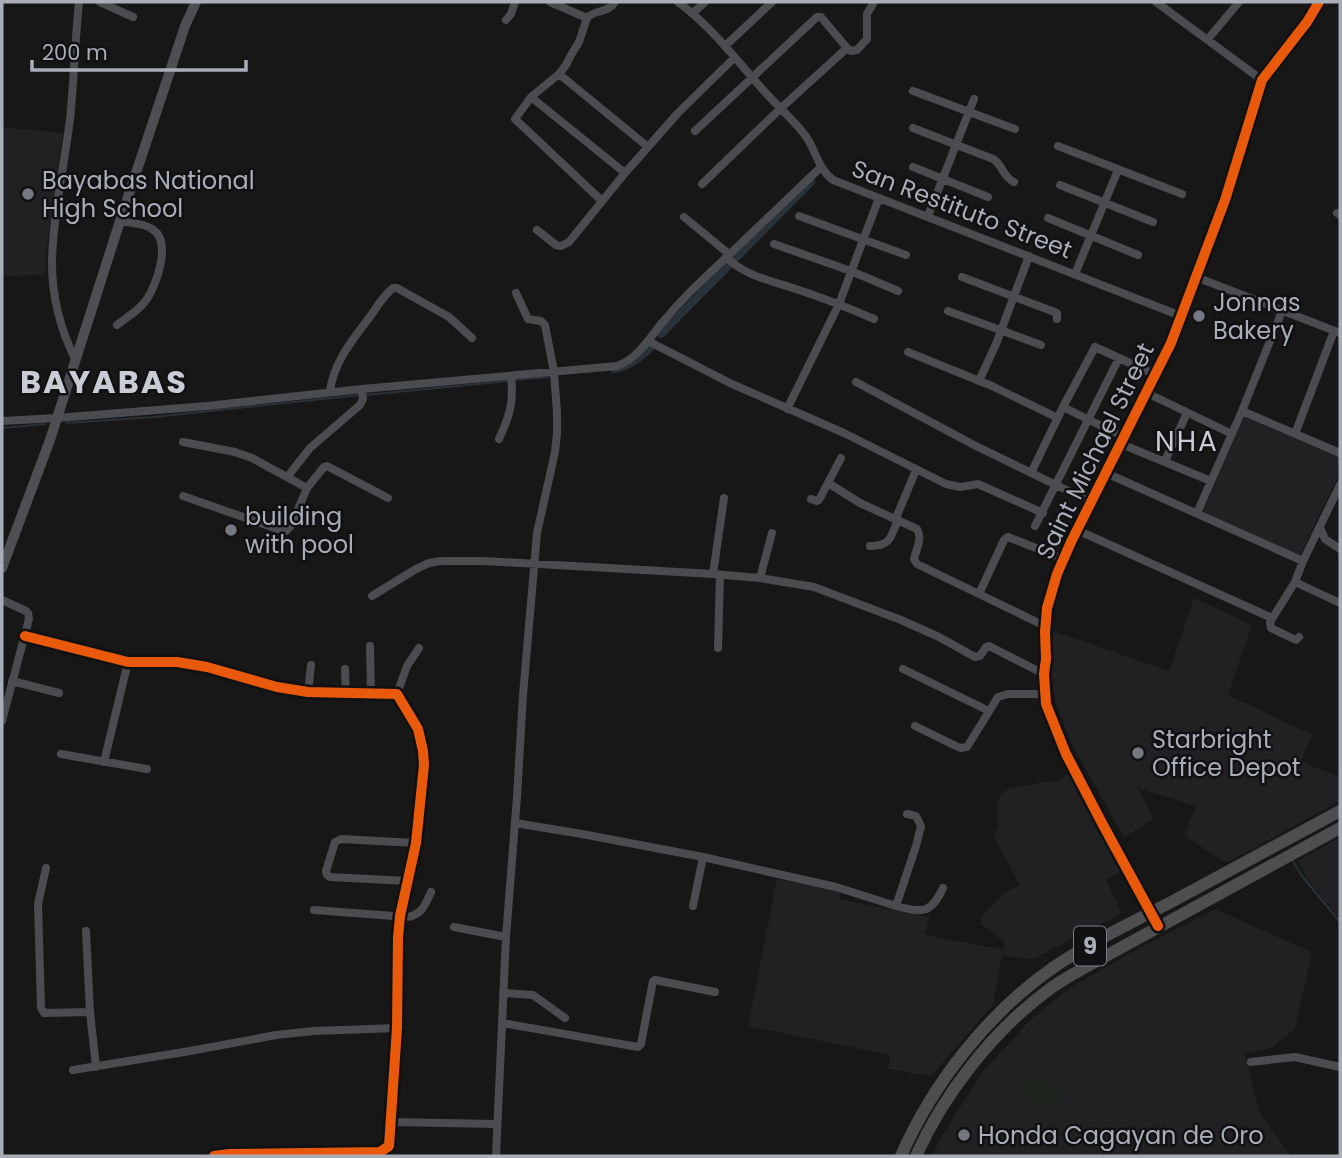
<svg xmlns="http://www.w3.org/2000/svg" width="1342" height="1158" viewBox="0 0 1342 1158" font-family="Poppins,sans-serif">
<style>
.built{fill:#212123}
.green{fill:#1d241e}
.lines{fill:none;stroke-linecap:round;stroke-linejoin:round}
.stream{stroke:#2a3239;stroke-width:2}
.canal{stroke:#2a3239;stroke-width:8}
.minor{stroke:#4b4c50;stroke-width:8}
.major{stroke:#4d4f52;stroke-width:10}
.highway{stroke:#4e4e51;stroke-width:12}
.cycleway-casing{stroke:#111113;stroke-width:15}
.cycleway{stroke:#e8590c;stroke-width:10}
.poi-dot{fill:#757880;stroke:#111113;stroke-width:2.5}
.labels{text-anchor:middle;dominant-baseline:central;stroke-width:5;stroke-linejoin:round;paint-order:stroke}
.shield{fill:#111113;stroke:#7b7e86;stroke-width:2}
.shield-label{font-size:23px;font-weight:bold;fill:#a8adb8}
.poi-label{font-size:24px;fill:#a8adb8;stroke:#111113;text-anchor:start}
.street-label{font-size:24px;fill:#a8adb8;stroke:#111113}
.quarter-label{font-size:28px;letter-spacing:2px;fill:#c9ccd4;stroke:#111113}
.district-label{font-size:32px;font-weight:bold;letter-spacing:2px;fill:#c9ccd4;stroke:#111113}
</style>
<rect width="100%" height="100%" fill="#171717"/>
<!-- built -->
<path class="built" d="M 2,127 L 63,133 L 46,255 L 45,275 L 2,276 Z
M 1244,417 L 1340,456 L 1340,473 L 1300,555 L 1201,515 Z
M 1194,598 L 1252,625 L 1228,695 L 1313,735 L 1301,760 L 1314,767 L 1340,777 L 1340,801 L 1226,863 L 1184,835 L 1196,806 L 1137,788 L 1154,819 L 1124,837 L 1070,741 L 1058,709 L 1053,689 L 1050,664 L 1050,630 L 1169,671 Z
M 1074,769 L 1128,868 L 1106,880 L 1122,913 L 1033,959 L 1002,956 L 993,1005 L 931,1076 L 888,1069 L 890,1055 L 748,1026 L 777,879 L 841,891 L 840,899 L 929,917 L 925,935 L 1004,950 L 1004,942 L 982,925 L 981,921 L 982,916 L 1006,892 L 1020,885 L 994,837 L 999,822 L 997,815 L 999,797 L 1009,788 L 1059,780 Z
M 1340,837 L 1340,919 L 1307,879 L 1298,861 Z
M 1215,909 L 1312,952 L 1295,1029 L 1271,1048 L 1245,1054 L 1260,1114 L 1291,1156 L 933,1156 L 938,1142 L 982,1073 L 1030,1020 L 1070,988 L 1132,952 Z"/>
<!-- green -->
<path class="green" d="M 1027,1077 L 1062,1088 L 1055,1109 L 1020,1097 Z"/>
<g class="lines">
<!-- stream -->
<path class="stream" d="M 515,380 L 549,377
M 365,395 L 509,381
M 66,423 L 154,417 L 360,395
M 2,428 L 45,424
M 1293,861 L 1302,876 L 1340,922"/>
<!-- canal -->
<path class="canal" d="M 661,334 L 811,182
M 614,369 C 633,365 639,358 653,345"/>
<!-- minor -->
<path class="minor" d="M 100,2 L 133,17
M 550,2 L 587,18 C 595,9 607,14 615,2
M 678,2 C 711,26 737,61 764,91 C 777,106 793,119 805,135 C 816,150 818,169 833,180 L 1181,316
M 1156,2 L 1262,80
M 693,13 L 705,2
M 587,18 L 579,42 L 571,55 L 566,65 L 559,74 L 531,97 L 515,119 L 602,201
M 506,20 L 511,14 L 515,2
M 1208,39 L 1239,2
M 725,46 L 772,2
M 559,74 L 648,147
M 913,91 L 1015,129
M 531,97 L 625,173
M 913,128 L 993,159 C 1003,165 1002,176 1014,182
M 695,131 L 817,17 L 821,17 L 847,48 L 851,51 L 857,50 L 867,39 L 867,14 L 874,2
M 1058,146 L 1182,194
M 913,167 L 988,197
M 702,184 L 780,109 L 847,48
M 1060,185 L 1153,222
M 1337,213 L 1340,215
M 799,216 L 906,255
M 928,216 L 974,99
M 684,217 L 729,254
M 1048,218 L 1138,255
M 537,230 L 556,245 L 561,246 L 569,242 L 625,173 L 678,113 L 734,58
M 774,244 L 851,271 L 898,291
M 726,257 C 745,276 772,281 796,289 C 823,298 849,308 874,319
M 1075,274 L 1118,170
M 962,277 L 1057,313 L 1057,319
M 1196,277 L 1340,333
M 948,311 L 1041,345
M 1282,311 L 1242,411 L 1340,453
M 117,325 C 126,318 136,312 143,304 C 156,290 173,241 152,229 C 144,223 130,223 120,221
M 648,341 L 732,384 L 844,433 L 946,484 L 960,487 L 978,484 L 1043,513
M 908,352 L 992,386 L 1058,418
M 76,361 C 61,331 52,296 52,263 C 53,215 64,167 70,119 C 74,80 75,41 79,2
M 979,381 L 996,344 L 1029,256
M 856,382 L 974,445 L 1091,502
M 330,392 C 333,362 354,338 372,314 C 378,305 384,295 393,288 L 397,288 L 449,317 L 472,338
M 1147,393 L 1232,434
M 1063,407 L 1124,437
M 787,409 L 839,304 L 879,198
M 2,421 L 57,418 L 207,406 L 362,389 L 617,366 C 637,359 649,339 661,324 C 671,312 681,301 692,290 L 821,167
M 1295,434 L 1334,331
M 499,439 C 510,415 514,402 511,376
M 1121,444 L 1211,481
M 1165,461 L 1187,413
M 1031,473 L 1063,407 L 1095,347 L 1156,375
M 1106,473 L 1303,561
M 288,476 L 310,448 L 360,405 L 363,399 L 362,389
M 828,483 L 860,503 L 917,529 C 923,539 916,549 914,559 L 917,564 L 1045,626
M 307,488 L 324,467 L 327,466 L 388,498
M 183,496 L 283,531 L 286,531 L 291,526 L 307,488 L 252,458 L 235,452 L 183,442
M 811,499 L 817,501 L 819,500 L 841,458
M 1197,513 L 1242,411
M 896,518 L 916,470
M 1035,526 L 1119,358
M 1320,527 L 1325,539 L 1340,549
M 1077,530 L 1272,618
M 870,546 C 891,546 891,537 898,519
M 713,574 L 724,498
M 760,578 L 772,533
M 1295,582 L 1340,603
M 979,594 L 1004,540 L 1008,537 L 1064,559
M 372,596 L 416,569 L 429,563 L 441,561 L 484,561 L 713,574 L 760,578 L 814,587 L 901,620 L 939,637 L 975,657 L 980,656 L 986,647 L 989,646 L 1044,674
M 2,600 L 26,611 L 28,613 L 29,619 L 2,721
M 25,636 L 128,662 L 177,662 L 207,667 L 277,687 L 308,692 L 397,694 L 418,729 L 423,751 L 424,765 L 416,843 L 400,916 L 398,938 L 397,1028 L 389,1146 L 380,1152 L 229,1154 L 214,1156
M 1299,637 L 1296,640 L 1271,628 L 1270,622 L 1295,582 L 1303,561 L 1340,485
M 370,646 L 371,694
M 718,648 L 720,575
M 345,669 L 346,694
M 903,669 L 989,711
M 12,681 L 59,693
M 308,692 L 311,665
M 397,694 L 407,666 L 419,648
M 915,726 L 960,748 L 967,747 L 998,697 L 1008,694 L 1045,694
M 61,754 L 147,769
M 104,762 L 128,662
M 515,823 L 582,834 L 703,857 L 836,887 L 896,906 L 916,846 L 921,826 L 916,816 L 907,814
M 46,868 L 38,904 L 41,1008 L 44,1013 L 90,1012
M 408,881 L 330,877 L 327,875 L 326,871 L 335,842 L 341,839 L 416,843
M 693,906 L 703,857
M 896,906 C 923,913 931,914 943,888
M 314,910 L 407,917 C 422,915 425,905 431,892
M 1158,926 L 1103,825 L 1066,754 L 1046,704 L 1044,674 L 1046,659 L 1045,632 L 1047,608 L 1057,574 L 1071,542 L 1171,343 L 1225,200 L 1262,80 L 1307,22 L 1319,2
M 454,927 L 506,937
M 86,931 L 90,1012 L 96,1067
M 503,993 L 533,995 L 565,1018
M 502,1023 L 638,1047 L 641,1044 L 653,981 L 655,980 L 715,992
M 1251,1062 L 1295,1057 L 1340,1067
M 73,1070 L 190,1051 L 276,1035 L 314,1031 L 397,1028
M 391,1122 L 496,1124
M 496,1156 L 506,937 L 517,797 L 523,695 L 537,533 L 555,452 L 557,433 L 557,412 L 554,372 L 545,325 L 541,321 L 528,319 L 516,293"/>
<!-- major -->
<path class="major" d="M 2,568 L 50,440 L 120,221 L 185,26 L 196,2"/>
<!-- highway -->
<path class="highway" d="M 901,1156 C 933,1083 988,1013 1054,967 C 1092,941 1135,921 1175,900 C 1230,870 1285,841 1340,811
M 916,1156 C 944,1094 992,1032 1047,991 C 1061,980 1077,972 1093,963 L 1340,828"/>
<!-- cycleway casing -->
<g class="cycleway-casing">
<path id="cycleway" d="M 25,636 L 128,662 L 177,662 L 207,667 L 277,687 L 308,692 L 397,694 L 418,729 L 423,751 L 424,765 L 416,843 L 400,916 L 398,938 L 397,1028 L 389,1146 L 380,1152 L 229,1154 L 214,1156
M 1158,926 L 1103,825 L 1066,754 L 1046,704 L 1044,674 L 1046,659 L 1045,632 L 1047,608 L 1057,574 L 1071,542 L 1171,343 L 1225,200 L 1262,80 L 1307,22 L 1319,2"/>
</g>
<!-- cycleway -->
<use href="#cycleway" class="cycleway"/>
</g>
<!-- markers -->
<g class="poi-dot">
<circle cx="28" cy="194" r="7"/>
<circle cx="1199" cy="316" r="7"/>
<circle cx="231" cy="530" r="7"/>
<circle cx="1138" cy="753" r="7"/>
<circle cx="964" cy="1135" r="7"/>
</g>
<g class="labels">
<!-- shield labels -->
<rect class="shield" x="1074" y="926.5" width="32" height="39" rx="5"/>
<g class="shield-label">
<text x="1090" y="946">9</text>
</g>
<!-- poi labels -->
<g class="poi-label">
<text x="42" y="180">Bayabas National<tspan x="42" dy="28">High School</tspan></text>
<text x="1213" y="302">Jonnas<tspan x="1213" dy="28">Bakery</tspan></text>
<text x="245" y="516">building<tspan x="245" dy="28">with pool</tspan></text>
<text x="1152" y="739">Starbright<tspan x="1152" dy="28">Office Depot</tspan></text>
<text x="978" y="1135">Honda Cagayan de Oro</text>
</g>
<!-- street labels -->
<g class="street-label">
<text transform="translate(962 209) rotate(21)">San Restituto Street</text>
<text transform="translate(1095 451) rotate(-64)">Saint Michael Street</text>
</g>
<!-- quarter labels -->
<g class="quarter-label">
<text x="1187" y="441">NHA</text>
</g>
<!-- district labels -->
<g class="district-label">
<text x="104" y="381">BAYABAS</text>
</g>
</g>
<!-- border -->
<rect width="1342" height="1158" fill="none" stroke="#a8adb8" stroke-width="7"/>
<!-- scale -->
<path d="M32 60v10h214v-10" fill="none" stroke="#a8adb8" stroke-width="3.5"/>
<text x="42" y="60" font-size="21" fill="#a8adb8" stroke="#111113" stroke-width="5" paint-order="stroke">200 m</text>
</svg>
